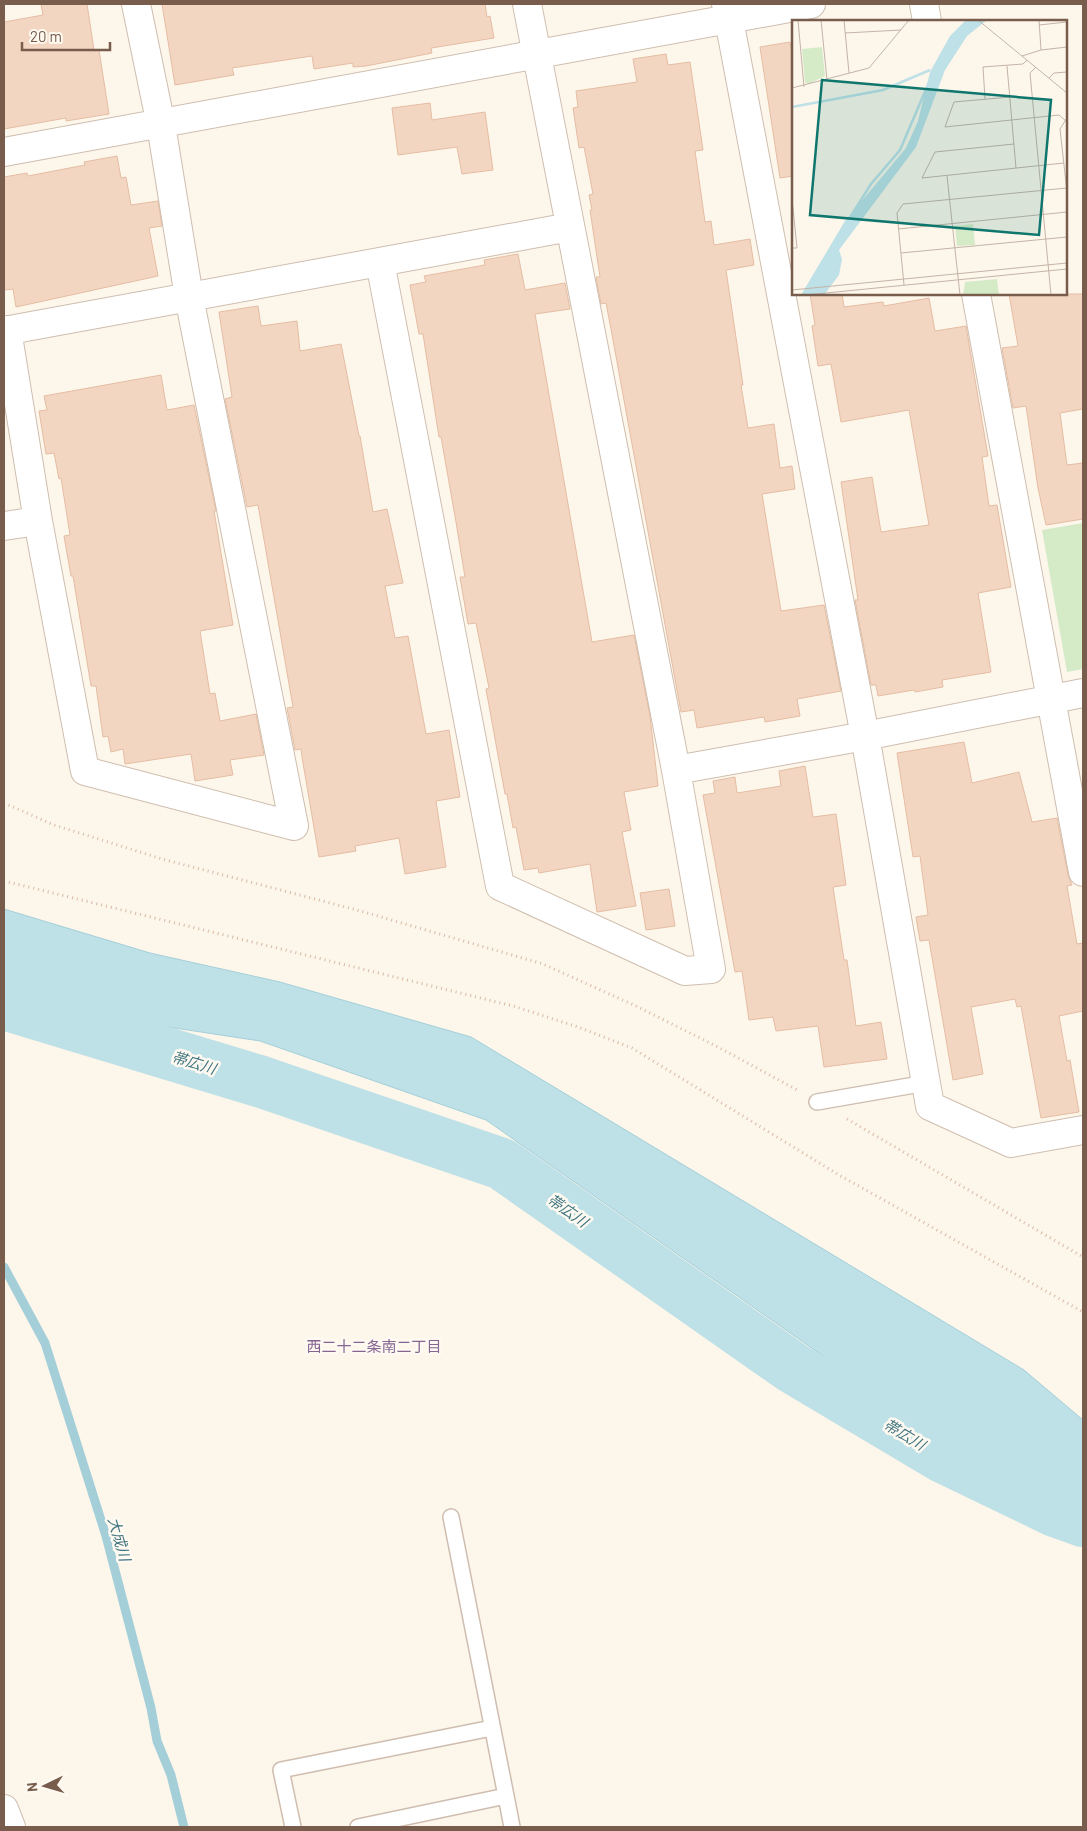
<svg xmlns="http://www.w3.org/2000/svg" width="1087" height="1831" viewBox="0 0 1087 1831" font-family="Barlow,'Noto Sans JP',sans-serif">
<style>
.green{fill:#d5ebc8}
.water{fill:#bee0e7;stroke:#a4cfd9}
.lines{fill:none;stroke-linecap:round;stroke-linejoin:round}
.stream{stroke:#a4cfd9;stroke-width:9}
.river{stroke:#bee0e7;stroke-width:52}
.building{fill:#f2d6c2;stroke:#e5bda3}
.service-casing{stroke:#cfbeaf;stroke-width:18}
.minor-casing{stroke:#cfbeaf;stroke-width:30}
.path{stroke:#d8baa4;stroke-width:3;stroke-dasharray:1 4;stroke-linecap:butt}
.service{stroke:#fff;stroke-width:15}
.minor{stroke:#fff;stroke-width:28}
.labels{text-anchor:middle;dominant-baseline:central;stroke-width:5;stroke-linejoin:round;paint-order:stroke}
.water-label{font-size:15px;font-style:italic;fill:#437783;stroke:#fffaf1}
.neighbourhood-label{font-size:15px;fill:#856693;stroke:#fffaf1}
.inset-river{fill:none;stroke:#bee0e7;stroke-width:2.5}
.inset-road{fill:none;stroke:#c4b4a7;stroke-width:1}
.view{fill:#0f766e;fill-opacity:0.15;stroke:#0f766e;stroke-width:2.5}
.inset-edge{fill:none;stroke:#785d4d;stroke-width:2.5}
</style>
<rect width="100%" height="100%" fill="#fdf6eb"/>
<!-- green -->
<path class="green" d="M 1083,523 L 1083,669 L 1067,672 L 1042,530 Z"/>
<!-- water -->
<path class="water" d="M 4,909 L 150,953 L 280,982 L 471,1037 L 1024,1370 L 1083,1420 L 1083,1538 L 486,1120 L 260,1041 L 4,1002 Z"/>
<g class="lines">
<!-- stream -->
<path class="stream" d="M 4,1267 L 45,1343 L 106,1536 L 151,1708 L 157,1741 L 171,1775 L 184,1827"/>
<!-- river -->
<path class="river" d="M 4,1004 L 262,1082 L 502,1164 L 793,1368 L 941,1456 L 1055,1511 L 1083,1521"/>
</g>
<!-- building -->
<path class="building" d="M 41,4 L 87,4 L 94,50 L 99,50 L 109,114 L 66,121 L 66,118 L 4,129 L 4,22 L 43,15 Z
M 162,4 L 485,4 L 487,17 L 490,16 L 494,38 L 431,48 L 432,53 L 366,66 L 353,67 L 353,63 L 314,69 L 312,56 L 232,68 L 234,75 L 175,85 Z
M 790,42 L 793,59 L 793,176 L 780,178 L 760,47 Z
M 666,54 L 668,65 L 690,62 L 703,150 L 695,151 L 705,222 L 711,221 L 714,245 L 750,239 L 754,265 L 726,270 L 743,385 L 741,385 L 748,428 L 774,424 L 780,468 L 792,466 L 795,489 L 762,494 L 781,611 L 824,605 L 841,691 L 797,699 L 800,716 L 765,722 L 764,717 L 697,728 L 694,710 L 681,712 L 611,329 L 606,303 L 601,304 L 596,277 L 600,277 L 590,210 L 592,210 L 589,195 L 593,194 L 584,147 L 579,148 L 573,108 L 578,107 L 576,91 L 637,82 L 633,59 Z
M 430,103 L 432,120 L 485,112 L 493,170 L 462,174 L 457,147 L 398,155 L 392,108 Z
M 117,156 L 121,178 L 126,177 L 131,205 L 158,201 L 162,226 L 149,228 L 158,276 L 16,307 L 13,289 L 4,290 L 4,177 L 27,173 L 28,176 L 85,165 L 84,162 Z
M 518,254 L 525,290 L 565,283 L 570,309 L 535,314 L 592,642 L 634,635 L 650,716 L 658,786 L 624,792 L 631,830 L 622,832 L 636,906 L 597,912 L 590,864 L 539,873 L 538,868 L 524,870 L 516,827 L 513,828 L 507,794 L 505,794 L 486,689 L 489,688 L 476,623 L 468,624 L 460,577 L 465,577 L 456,522 L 441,437 L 439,437 L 423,334 L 419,334 L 410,285 L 426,282 L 424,276 L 485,265 L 484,260 Z
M 810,294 L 842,294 L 844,307 L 883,302 L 884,306 L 929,298 L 935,331 L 966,326 L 988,456 L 982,457 L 989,506 L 997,505 L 1011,587 L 978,593 L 991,672 L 942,680 L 943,687 L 915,692 L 914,690 L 878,696 L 876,685 L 871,685 L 855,600 L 858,600 L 841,482 L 872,477 L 881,532 L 929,525 L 909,410 L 841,422 L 831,364 L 818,366 L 812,326 L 815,325 Z
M 1009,294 L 1083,294 L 1083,409 L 1060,413 L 1067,465 L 1083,463 L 1083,519 L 1046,525 L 1038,488 L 1026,406 L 1013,408 L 1002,348 L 1018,346 Z
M 258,306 L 261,326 L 297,321 L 300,351 L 341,344 L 359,436 L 360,436 L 373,512 L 387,509 L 403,583 L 385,586 L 395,638 L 408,636 L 426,734 L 449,730 L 460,797 L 436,801 L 446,867 L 405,874 L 399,838 L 355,846 L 356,851 L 319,857 L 302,757 L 301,749 L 295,750 L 287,708 L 293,707 L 258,505 L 247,507 L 225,399 L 232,397 L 219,312 Z
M 161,375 L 167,410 L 194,405 L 216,511 L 214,511 L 233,625 L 200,631 L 210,694 L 215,693 L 220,721 L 256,714 L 264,755 L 230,760 L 233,775 L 195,781 L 191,754 L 125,764 L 123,749 L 111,752 L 108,736 L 103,737 L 96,686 L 91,686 L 73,576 L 71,576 L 64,536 L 70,535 L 61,478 L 59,479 L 54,453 L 46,454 L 39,411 L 47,410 L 44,396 Z
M 964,742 L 972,783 L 1019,772 L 1032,822 L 1057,818 L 1068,875 L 1072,885 L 1067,886 L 1077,944 L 1083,943 L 1083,1011 L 1059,1016 L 1067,1061 L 1070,1060 L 1079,1112 L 1041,1118 L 1021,1006 L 1017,1007 L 1015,999 L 971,1007 L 983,1074 L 953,1080 L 929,940 L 920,941 L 916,917 L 928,915 L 920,856 L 913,857 L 897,753 Z
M 805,766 L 813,817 L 836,814 L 846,885 L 833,887 L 844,960 L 847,960 L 856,1026 L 881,1022 L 887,1059 L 824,1067 L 818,1026 L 776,1031 L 773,1017 L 749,1020 L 742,971 L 735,972 L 703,795 L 715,793 L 713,781 L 735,777 L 737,793 L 781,786 L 779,771 Z
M 669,889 L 675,926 L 646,930 L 640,893 Z"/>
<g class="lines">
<!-- service casing -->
<g class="service-casing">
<path id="service" d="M 817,1102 L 926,1083
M 451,1517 L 506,1796
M 293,1827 L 281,1770 L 492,1728
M 358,1827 L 506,1796 L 512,1827"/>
</g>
<!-- minor casing -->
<g class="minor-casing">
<path id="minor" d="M 726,4 L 865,736 L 930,1106 L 1011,1143 L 1083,1130
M 924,4 L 927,21
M 4,152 L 811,4
M 380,262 L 500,886 L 685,971 L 711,969 L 676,770 L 527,4
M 976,294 L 1083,872
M 7,330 L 38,521 L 85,771 L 294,826 L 189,297 L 161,125 L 136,4
M 4,331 L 570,227
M 4,526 L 38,521
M 676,770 L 865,736 L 1083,693
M 4,1809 L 11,1827"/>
</g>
<!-- path -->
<path class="path" d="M 4,803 L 54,825 L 162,859 L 357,910 L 543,964 L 636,1006 L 718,1047 L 799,1091
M 4,881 L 513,1006 L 578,1027 L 632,1048 L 839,1175 L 1083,1312
M 847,1119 L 1083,1257"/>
<!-- service -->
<use href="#service" class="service"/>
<!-- minor -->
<use href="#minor" class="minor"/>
</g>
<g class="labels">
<!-- water labels -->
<g class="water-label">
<text transform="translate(194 1062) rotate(17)">帯広川</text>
<text transform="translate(568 1210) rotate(35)">帯広川</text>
<text transform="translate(905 1434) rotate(31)">帯広川</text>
<text transform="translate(120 1539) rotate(74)">大成川</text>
</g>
<!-- neighbourhood labels -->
<g class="neighbourhood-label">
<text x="374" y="1346">西二十二条南二丁目</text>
</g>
</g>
<!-- overview -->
<g transform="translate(792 20)">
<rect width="275" height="275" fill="#fdf6eb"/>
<path d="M 30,27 L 33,56 L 16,64 L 13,62 L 10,29 ZM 181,204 L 183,225 L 165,226 L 163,206 ZM 205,259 L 207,275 L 171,275 L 173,262 Z" fill="#d5ebc8"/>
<path d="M 174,0 L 195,0 L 175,16 L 153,50 L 124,127 L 47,230 L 50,239 L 47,255 L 32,275 L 9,275 L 53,201 L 114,128 L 126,101 L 138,52 L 158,16 Z" fill="#bee0e7"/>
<path class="inset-river" d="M 0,87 L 91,70 L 138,50M 57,199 L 79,164 L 108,130 L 138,60"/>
<path class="inset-road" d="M 6,0 L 12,67M 29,0 L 35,60M 52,0 L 57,53M 186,0 L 275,73M 247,5 L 275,2M 53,13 L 109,10M 249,30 L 275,27M 230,36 L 249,30 L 247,0M 215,46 L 224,148M 244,47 L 238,53 L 259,275M 257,58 L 262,53 L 275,52M 0,68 L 77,48 L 117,0M 218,77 L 162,82 L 153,107 L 267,95 L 275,102M 193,79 L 191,47 L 231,44 L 235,40M 275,98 L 268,109 L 275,172M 222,124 L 143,132 L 130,158 L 272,143M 155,156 L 168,275M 0,179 L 5,228 L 0,228M 106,209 L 275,192M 109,233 L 275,217M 112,265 L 105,193 L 111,184 L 275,168M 0,270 L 275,243M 14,275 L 275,249"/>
<path class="view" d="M 30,60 L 259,80 L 247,215 L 18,195 Z"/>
<rect width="275" height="275" class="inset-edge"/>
</g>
<!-- border -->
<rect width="1087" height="1831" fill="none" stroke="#785d4d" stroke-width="10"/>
<!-- north arrow -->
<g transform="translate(45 1786) rotate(265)" stroke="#fffaf1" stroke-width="4" paint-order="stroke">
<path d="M0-4L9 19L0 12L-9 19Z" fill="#785d4d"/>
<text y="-8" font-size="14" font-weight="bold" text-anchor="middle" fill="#785d4d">N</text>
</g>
<!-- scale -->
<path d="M22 42v8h88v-8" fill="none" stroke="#785d4d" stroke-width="2.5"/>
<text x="30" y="42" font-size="15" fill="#785d4d" stroke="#fffaf1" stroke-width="4" paint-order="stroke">20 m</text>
</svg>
